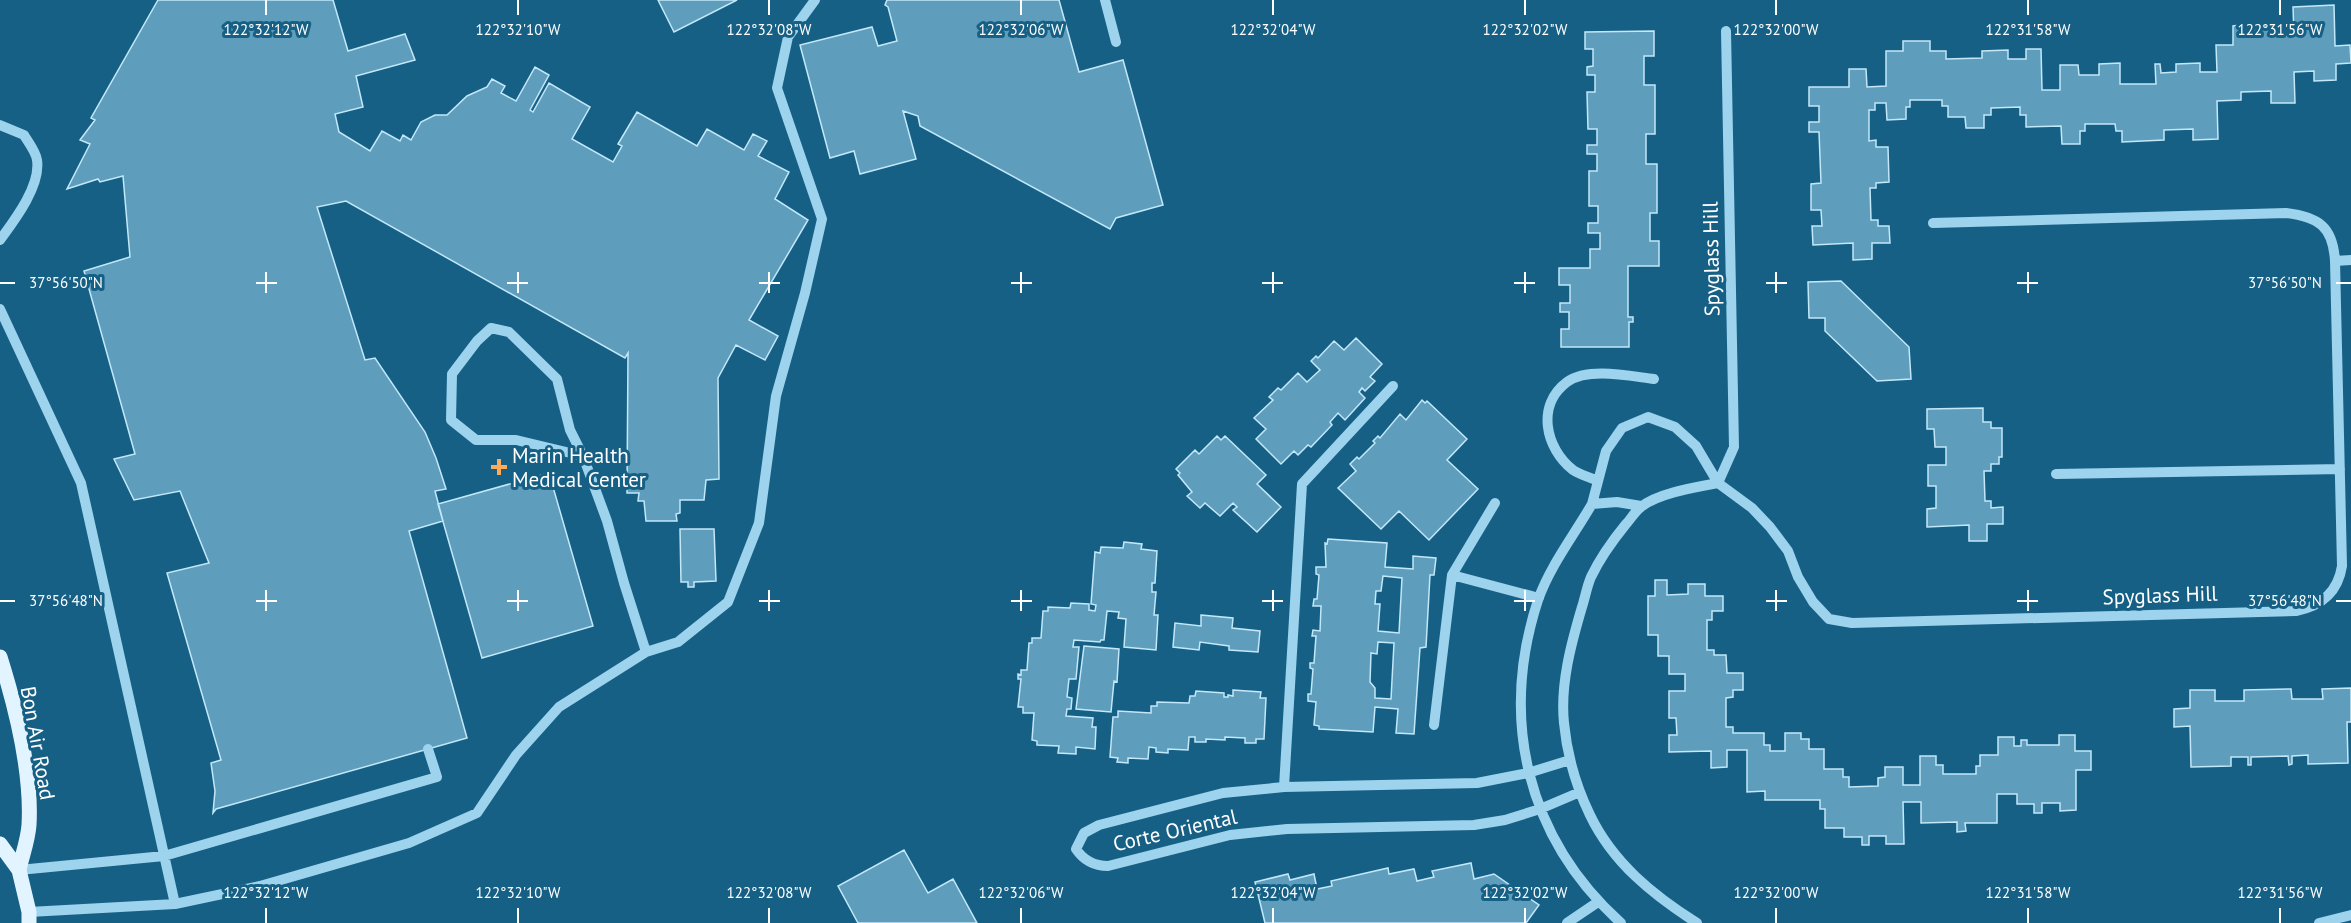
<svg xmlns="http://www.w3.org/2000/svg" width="2351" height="923" viewBox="0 0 2351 923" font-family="'PT Sans',sans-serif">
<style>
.building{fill:#5e9dbc;stroke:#c2e8f9;stroke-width:1.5;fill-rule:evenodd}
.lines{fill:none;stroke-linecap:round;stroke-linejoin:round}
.minor{stroke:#9dd3ed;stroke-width:10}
.major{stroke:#e2f4ff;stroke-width:15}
.ticks{fill:none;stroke:#fff;stroke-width:2}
.poi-dot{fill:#ffaa58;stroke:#176085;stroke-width:2}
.labels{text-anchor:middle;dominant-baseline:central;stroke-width:6;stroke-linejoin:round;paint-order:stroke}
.street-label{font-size:21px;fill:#fff;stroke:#176085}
.poi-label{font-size:21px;fill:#fff;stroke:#176085;text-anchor:start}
.ticks-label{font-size:15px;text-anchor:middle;fill:#fff;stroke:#176085;stroke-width:6;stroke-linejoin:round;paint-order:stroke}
</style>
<rect width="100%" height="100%" fill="#176085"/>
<!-- building -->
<path class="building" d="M 158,0 L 333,0 L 348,51 L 405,34 L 415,60 L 356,76 L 363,107 L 335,114 L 339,132 L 370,151 L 382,131 L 400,141 L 403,135 L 411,140 L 421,122 L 435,115 L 447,115 L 467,96 L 487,87 L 492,79 L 505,86 L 501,93 L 516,101 L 535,67 L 549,75 L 530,110 L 533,112 L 549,83 L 590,107 L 572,139 L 613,162 L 622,146 L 618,144 L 637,112 L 697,146 L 707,129 L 744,150 L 753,134 L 767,141 L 758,156 L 789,172 L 775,199 L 808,220 L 749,320 L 778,336 L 765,360 L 736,345 L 718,378 L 719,479 L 706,480 L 704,500 L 680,500 L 680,513 L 676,514 L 677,521 L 646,521 L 644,501 L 638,501 L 639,493 L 627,493 L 628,353 L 625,358 L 346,201 L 317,207 L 365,360 L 375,358 L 425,432 L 436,458 L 446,489 L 435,491 L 443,521 L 409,531 L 467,738 L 216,809 L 213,813 L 215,791 L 211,763 L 221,760 L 167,573 L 209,563 L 180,491 L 134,500 L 114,459 L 135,454 L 84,271 L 130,257 L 123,176 L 100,182 L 98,179 L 67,189 L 90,144 L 80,140 L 95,120 L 91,118 Z
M 658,0 L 737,0 L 674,32 Z
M 887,0 L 1059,0 L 1079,72 L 1123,60 L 1163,205 L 1116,218 L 1110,229 L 920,126 L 918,116 L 903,111 L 916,159 L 860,174 L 854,151 L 830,158 L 800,45 L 872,27 L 878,46 L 897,41 L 888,7 L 885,5 Z
M 2334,5 L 2335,46 L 2350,45 L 2351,63 L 2336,64 L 2336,80 L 2314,81 L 2314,71 L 2294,72 L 2295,103 L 2271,103 L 2271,91 L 2241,92 L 2241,100 L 2217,101 L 2218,139 L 2193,140 L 2193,129 L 2164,130 L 2164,140 L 2122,142 L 2122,131 L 2116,131 L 2115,124 L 2085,124 L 2085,131 L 2080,131 L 2080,144 L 2062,144 L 2061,126 L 2026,127 L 2026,115 L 2020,115 L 2020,107 L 1991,108 L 1991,115 L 1984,115 L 1984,128 L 1966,128 L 1965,117 L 1948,117 L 1948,106 L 1942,106 L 1942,100 L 1910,100 L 1910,107 L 1906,107 L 1906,119 L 1887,120 L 1886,103 L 1875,103 L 1875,110 L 1869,110 L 1869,141 L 1876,140 L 1876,147 L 1888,147 L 1889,182 L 1876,183 L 1876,188 L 1870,188 L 1871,220 L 1878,220 L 1878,226 L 1889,226 L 1890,243 L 1872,243 L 1872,259 L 1853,260 L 1853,243 L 1813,245 L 1812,226 L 1822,226 L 1821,210 L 1811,210 L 1811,184 L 1821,183 L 1819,132 L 1809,132 L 1809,122 L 1819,122 L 1819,106 L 1809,106 L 1809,87 L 1849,87 L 1849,69 L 1866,69 L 1867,87 L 1886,86 L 1886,51 L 1903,51 L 1903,41 L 1930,41 L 1930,51 L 1946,51 L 1946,59 L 1982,58 L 1982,51 L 2008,50 L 2008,59 L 2026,59 L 2026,49 L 2041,49 L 2042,90 L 2060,90 L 2060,65 L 2078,65 L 2079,75 L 2099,75 L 2099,64 L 2120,63 L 2120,84 L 2156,84 L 2155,64 L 2160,64 L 2161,73 L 2176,72 L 2176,64 L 2200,63 L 2200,72 L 2217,72 L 2216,45 L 2233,45 L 2233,26 L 2239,25 L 2240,36 L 2254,35 L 2253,26 L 2277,25 L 2278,36 L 2294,36 L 2293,7 Z
M 1654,31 L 1654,56 L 1644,56 L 1644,85 L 1655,85 L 1655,134 L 1646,134 L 1646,164 L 1657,164 L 1657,213 L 1650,213 L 1650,241 L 1659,241 L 1659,266 L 1628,266 L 1628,317 L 1633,317 L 1633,322 L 1629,322 L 1629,347 L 1561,347 L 1561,329 L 1569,329 L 1569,312 L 1560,312 L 1560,303 L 1570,303 L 1570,285 L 1559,285 L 1559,268 L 1590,268 L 1590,249 L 1600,249 L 1600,233 L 1588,233 L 1588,223 L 1598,223 L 1598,206 L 1589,206 L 1589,171 L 1597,171 L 1597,154 L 1587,154 L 1587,145 L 1597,145 L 1597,129 L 1588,129 L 1587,92 L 1595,92 L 1595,75 L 1587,75 L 1587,67 L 1593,66 L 1593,49 L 1585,49 L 1585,32 Z
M 1841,281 L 1909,347 L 1911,379 L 1877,381 L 1825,331 L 1825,318 L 1809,318 L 1808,282 Z
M 1356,338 L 1382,364 L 1370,377 L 1375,381 L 1365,391 L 1362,388 L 1359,392 L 1365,398 L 1345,420 L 1338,413 L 1330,422 L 1332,425 L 1311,447 L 1308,445 L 1298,455 L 1294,451 L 1281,464 L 1256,439 L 1266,429 L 1254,418 L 1273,400 L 1269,397 L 1278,388 L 1281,390 L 1298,373 L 1307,382 L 1320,370 L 1311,361 L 1316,356 L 1318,358 L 1334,341 L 1344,350 Z
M 1422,400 L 1425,403 L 1427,401 L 1467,439 L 1447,460 L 1478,489 L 1429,540 L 1399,511 L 1381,529 L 1338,488 L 1356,471 L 1350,464 L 1357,457 L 1359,459 L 1375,443 L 1373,441 L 1378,436 L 1380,438 L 1400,414 L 1406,420 Z
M 1983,408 L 1983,422 L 1991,422 L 1991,428 L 2002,428 L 2002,457 L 1999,457 L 1999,464 L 1991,464 L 1991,471 L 1984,471 L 1985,501 L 1991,501 L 1991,508 L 2003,507 L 2003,524 L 1987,524 L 1987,541 L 1969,541 L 1969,525 L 1927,527 L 1927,509 L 1936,508 L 1936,486 L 1928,486 L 1928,465 L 1946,465 L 1946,447 L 1935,447 L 1934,429 L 1927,429 L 1927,409 Z
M 1217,436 L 1221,440 L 1225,436 L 1266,475 L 1257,484 L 1281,507 L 1257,532 L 1233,510 L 1237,507 L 1233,503 L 1220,516 L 1205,503 L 1200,508 L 1187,496 L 1192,492 L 1178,475 L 1180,473 L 1176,469 L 1195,450 L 1199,454 Z
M 549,473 L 593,626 L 482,658 L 438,504 Z
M 680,529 L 714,529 L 716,581 L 694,582 L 694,587 L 688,587 L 688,582 L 681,582 Z
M 1328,539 L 1387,543 L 1385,567 L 1413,569 L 1413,556 L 1436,558 L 1434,575 L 1430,575 L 1426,647 L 1420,648 L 1414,734 L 1396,733 L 1398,709 L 1375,707 L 1373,732 L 1319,729 L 1319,726 L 1314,725 L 1316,702 L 1308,701 L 1308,694 L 1311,694 L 1313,669 L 1310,668 L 1310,663 L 1314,663 L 1316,636 L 1312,636 L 1313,630 L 1320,631 L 1321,606 L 1313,606 L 1314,599 L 1317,599 L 1319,575 L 1316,574 L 1316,567 L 1326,567 L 1325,543 L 1327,544 ZM 1383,576 L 1402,578 L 1399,633 L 1378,631 L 1380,604 L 1375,604 L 1376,591 L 1381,591 ZM 1378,642 L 1394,643 L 1391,699 L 1375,698 L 1375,688 L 1370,682 L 1371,653 L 1377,654 Z
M 1124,542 L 1142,544 L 1141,549 L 1157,551 L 1155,583 L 1152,583 L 1152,592 L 1156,592 L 1154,615 L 1158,615 L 1156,650 L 1124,647 L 1126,619 L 1118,618 L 1119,612 L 1107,611 L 1104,640 L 1101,640 L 1100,642 L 1074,640 L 1073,647 L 1079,647 L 1076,679 L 1069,679 L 1067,697 L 1072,698 L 1071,709 L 1067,709 L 1066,716 L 1093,718 L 1092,727 L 1096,727 L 1095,749 L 1076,747 L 1076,754 L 1058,753 L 1059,746 L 1037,745 L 1037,741 L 1032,740 L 1034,713 L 1023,713 L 1023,707 L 1018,707 L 1021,679 L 1018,679 L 1018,674 L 1021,675 L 1021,670 L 1027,670 L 1029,643 L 1032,643 L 1032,638 L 1041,638 L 1043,611 L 1048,611 L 1048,607 L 1070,608 L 1071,603 L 1089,604 L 1089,610 L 1095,611 L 1096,605 L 1091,604 L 1095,552 L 1100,553 L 1101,547 L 1123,548 Z
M 1655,580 L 1667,580 L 1667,595 L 1688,594 L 1688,584 L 1705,584 L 1705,596 L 1723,596 L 1723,611 L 1712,611 L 1712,620 L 1707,620 L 1707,650 L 1714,650 L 1714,655 L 1726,655 L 1727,673 L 1743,673 L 1743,690 L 1733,690 L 1733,697 L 1726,698 L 1726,727 L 1733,727 L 1733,733 L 1764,733 L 1764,745 L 1770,745 L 1770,751 L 1785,751 L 1785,733 L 1801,733 L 1801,739 L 1809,739 L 1809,749 L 1824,749 L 1824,769 L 1843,769 L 1843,777 L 1849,777 L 1849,787 L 1878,786 L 1878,778 L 1885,777 L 1885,767 L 1903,767 L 1903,785 L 1920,785 L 1920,756 L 1936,756 L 1936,765 L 1943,765 L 1943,774 L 1976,774 L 1976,766 L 1980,766 L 1980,755 L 1998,755 L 1998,737 L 2014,737 L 2014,746 L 2021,746 L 2021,740 L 2027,740 L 2027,745 L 2059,745 L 2059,735 L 2075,735 L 2075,751 L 2091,751 L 2091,770 L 2076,770 L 2076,810 L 2060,811 L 2060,803 L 2042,803 L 2042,813 L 2034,813 L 2034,804 L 2017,804 L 2017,794 L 1997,794 L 1997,823 L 1965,823 L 1966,831 L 1957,832 L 1957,822 L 1921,823 L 1921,802 L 1903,802 L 1904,844 L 1886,844 L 1886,836 L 1869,836 L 1869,845 L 1862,845 L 1862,837 L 1844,837 L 1844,828 L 1825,828 L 1825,809 L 1820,809 L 1820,800 L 1765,800 L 1765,791 L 1747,792 L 1747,750 L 1727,750 L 1727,767 L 1711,768 L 1711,751 L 1669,752 L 1669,735 L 1677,735 L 1676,718 L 1669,718 L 1669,691 L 1685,691 L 1685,674 L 1669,674 L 1669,656 L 1658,656 L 1658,635 L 1648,635 L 1648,596 L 1655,596 Z
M 1201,615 L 1233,618 L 1232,628 L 1260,631 L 1258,652 L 1229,650 L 1229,646 L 1200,642 L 1199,650 L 1173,647 L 1175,623 L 1201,626 Z
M 1084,646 L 1119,649 L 1117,682 L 1114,681 L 1111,712 L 1076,709 Z
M 2351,688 L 2351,722 L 2347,722 L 2348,763 L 2308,764 L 2308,755 L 2292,756 L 2292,764 L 2289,765 L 2288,756 L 2251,757 L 2251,765 L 2248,765 L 2248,757 L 2231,757 L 2231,766 L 2191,767 L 2190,726 L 2174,727 L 2174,709 L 2190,708 L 2190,690 L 2215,690 L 2215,701 L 2244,701 L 2244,690 L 2291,689 L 2292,699 L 2323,699 L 2322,689 Z
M 1233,690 L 1261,692 L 1260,698 L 1266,698 L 1264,739 L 1256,739 L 1256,743 L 1245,743 L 1245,738 L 1225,737 L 1225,740 L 1206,739 L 1206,742 L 1195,742 L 1195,737 L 1189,737 L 1188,750 L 1168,749 L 1168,753 L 1156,752 L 1156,748 L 1149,747 L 1148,759 L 1128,758 L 1128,763 L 1117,762 L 1118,758 L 1110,757 L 1113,717 L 1118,717 L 1118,711 L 1151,713 L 1151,706 L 1157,706 L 1157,702 L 1189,703 L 1190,696 L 1195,696 L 1196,691 L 1224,693 L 1224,697 L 1228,697 L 1228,695 L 1233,696 Z
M 904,850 L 928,893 L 953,879 L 977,923 L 858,923 L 838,886 Z
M 1471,863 L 1474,879 L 1494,874 L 1539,905 L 1526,923 L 1265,923 L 1255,882 L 1288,874 L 1290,880 L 1314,874 L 1317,889 L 1332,886 L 1331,881 L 1388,868 L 1389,874 L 1414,869 L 1417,881 L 1434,877 L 1432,871 Z"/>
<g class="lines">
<!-- minor -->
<path class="minor" d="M 1105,0 L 1116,42
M 0,125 L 24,135 C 28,142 36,152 37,160 C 41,186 14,221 0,240
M 2335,261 L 2351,260
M 0,309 L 81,483 L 175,904
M 583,456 L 516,440 L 476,440 L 451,420 L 452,374 L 477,341 L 491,328 L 509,332 L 557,379 L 570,430 L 583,456 L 607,521 L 624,583 L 646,652
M 2056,474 L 2340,469
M 1598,481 C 1590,477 1580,475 1573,470 C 1545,448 1536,405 1567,382 C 1588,367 1629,376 1654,379
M 1718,483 L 1734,447 L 1726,31
M 1592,504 L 1606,451 L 1622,428 L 1648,417 L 1675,427 L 1696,446 L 1718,483
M 1452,575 L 1495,503
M 1434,725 L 1452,575 L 1539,598
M 1570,760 L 1528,773 L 1477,783 L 1284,787 L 1223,793 L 1099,825 L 1084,833 L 1076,849 C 1084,861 1094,866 1108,866 L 1230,835 L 1287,829 L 1474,825 L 1505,820 L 1540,809 L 1580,792
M 1284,787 L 1302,484 L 1393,386
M 19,870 L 164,856 L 437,777 L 428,749
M 29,912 L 175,904 L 260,886 L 409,843 L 477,813 L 516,755 L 559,707 L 646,652 L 678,642 L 728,602 L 759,523 L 776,396 L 805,293 L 822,219 L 777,88 L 788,37 L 815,0
M 1567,923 L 1598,902
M 1621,923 C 1527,838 1499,720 1538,600 C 1550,566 1574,535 1592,504 L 1617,502 L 1641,506
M 1697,923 C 1653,895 1613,863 1590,815 C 1576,786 1567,755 1564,723 C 1560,685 1571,644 1582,607 C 1585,598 1587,586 1591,577 C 1600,558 1613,540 1626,524 C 1631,519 1635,511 1641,507 C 1658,493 1697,487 1718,483 L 1752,508 L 1770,527 L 1788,551 L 1798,577 L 1813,602 L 1829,619 L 1852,623 L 2296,611 C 2321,606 2338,592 2342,566 L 2335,261 C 2333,226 2318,217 2286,213 L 1933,223
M 2319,923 L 2351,915"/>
<!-- major -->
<path class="major" d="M 0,657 C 16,708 32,772 29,825 C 28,840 22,856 19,870
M 0,844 L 19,870 L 29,912 L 29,923"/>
</g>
<!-- ticks -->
<path class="ticks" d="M 266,0 L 266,15M 518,0 L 518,15M 769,0 L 769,15M 1021,0 L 1021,15M 1273,0 L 1273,15M 1525,0 L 1525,15M 1776,0 L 1776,15M 2028,0 L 2028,15M 2280,0 L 2280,15M 266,272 L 266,293M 518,272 L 518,293M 769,272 L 769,293M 1021,272 L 1021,293M 1273,272 L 1273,293M 1525,272 L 1525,293M 1776,272 L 1776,293M 2028,272 L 2028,293M 0,283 L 15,283M 256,283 L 277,283M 507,283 L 528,283M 759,283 L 780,283M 1011,283 L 1032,283M 1262,283 L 1283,283M 1514,283 L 1535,283M 1766,283 L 1787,283M 2017,283 L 2038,283M 2336,283 L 2351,283M 266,590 L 266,611M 518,590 L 518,611M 769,590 L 769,611M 1021,590 L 1021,611M 1273,590 L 1273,611M 1525,590 L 1525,611M 1776,590 L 1776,611M 2028,590 L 2028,611M 0,601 L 15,601M 256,601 L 277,601M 507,601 L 528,601M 759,601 L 780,601M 1011,601 L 1032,601M 1262,601 L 1283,601M 1514,601 L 1535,601M 1766,601 L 1787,601M 2017,601 L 2038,601M 2336,601 L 2351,601M 266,908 L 266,923M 518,908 L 518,923M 769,908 L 769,923M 1021,908 L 1021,923M 1273,908 L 1273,923M 1525,908 L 1525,923M 1776,908 L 1776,923M 2028,908 L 2028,923M 2280,908 L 2280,923"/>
<!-- markers -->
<path class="poi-dot" d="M496 458h6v6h6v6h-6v6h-6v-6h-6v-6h6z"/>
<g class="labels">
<!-- street labels -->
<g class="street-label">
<text transform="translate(1711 259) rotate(-91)">Spyglass Hill</text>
<text transform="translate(2160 595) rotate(-2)">Spyglass Hill</text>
<text transform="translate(38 743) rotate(80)">Bon Air Road</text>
<text transform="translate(1175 830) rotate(-13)">Corte Oriental</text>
</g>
<!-- poi labels -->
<g class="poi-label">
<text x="512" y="455">Marin Health<tspan x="512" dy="24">Medical Center</tspan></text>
</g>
</g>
<g class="ticks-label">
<text x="266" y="35">122°32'12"W</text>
<text x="518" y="35">122°32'10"W</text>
<text x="769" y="35">122°32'08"W</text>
<text x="1021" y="35">122°32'06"W</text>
<text x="1273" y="35">122°32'04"W</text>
<text x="1525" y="35">122°32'02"W</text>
<text x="1776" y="35">122°32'00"W</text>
<text x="2028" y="35">122°31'58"W</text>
<text x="2280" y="35">122°31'56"W</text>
<text x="66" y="288">37°56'50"N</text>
<text x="2285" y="288">37°56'50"N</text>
<text x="66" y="606">37°56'48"N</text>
<text x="2285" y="606">37°56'48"N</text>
<text x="266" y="898">122°32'12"W</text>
<text x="518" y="898">122°32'10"W</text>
<text x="769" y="898">122°32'08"W</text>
<text x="1021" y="898">122°32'06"W</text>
<text x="1273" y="898">122°32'04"W</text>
<text x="1525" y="898">122°32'02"W</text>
<text x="1776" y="898">122°32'00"W</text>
<text x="2028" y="898">122°31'58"W</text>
<text x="2280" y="898">122°31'56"W</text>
</g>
</svg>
